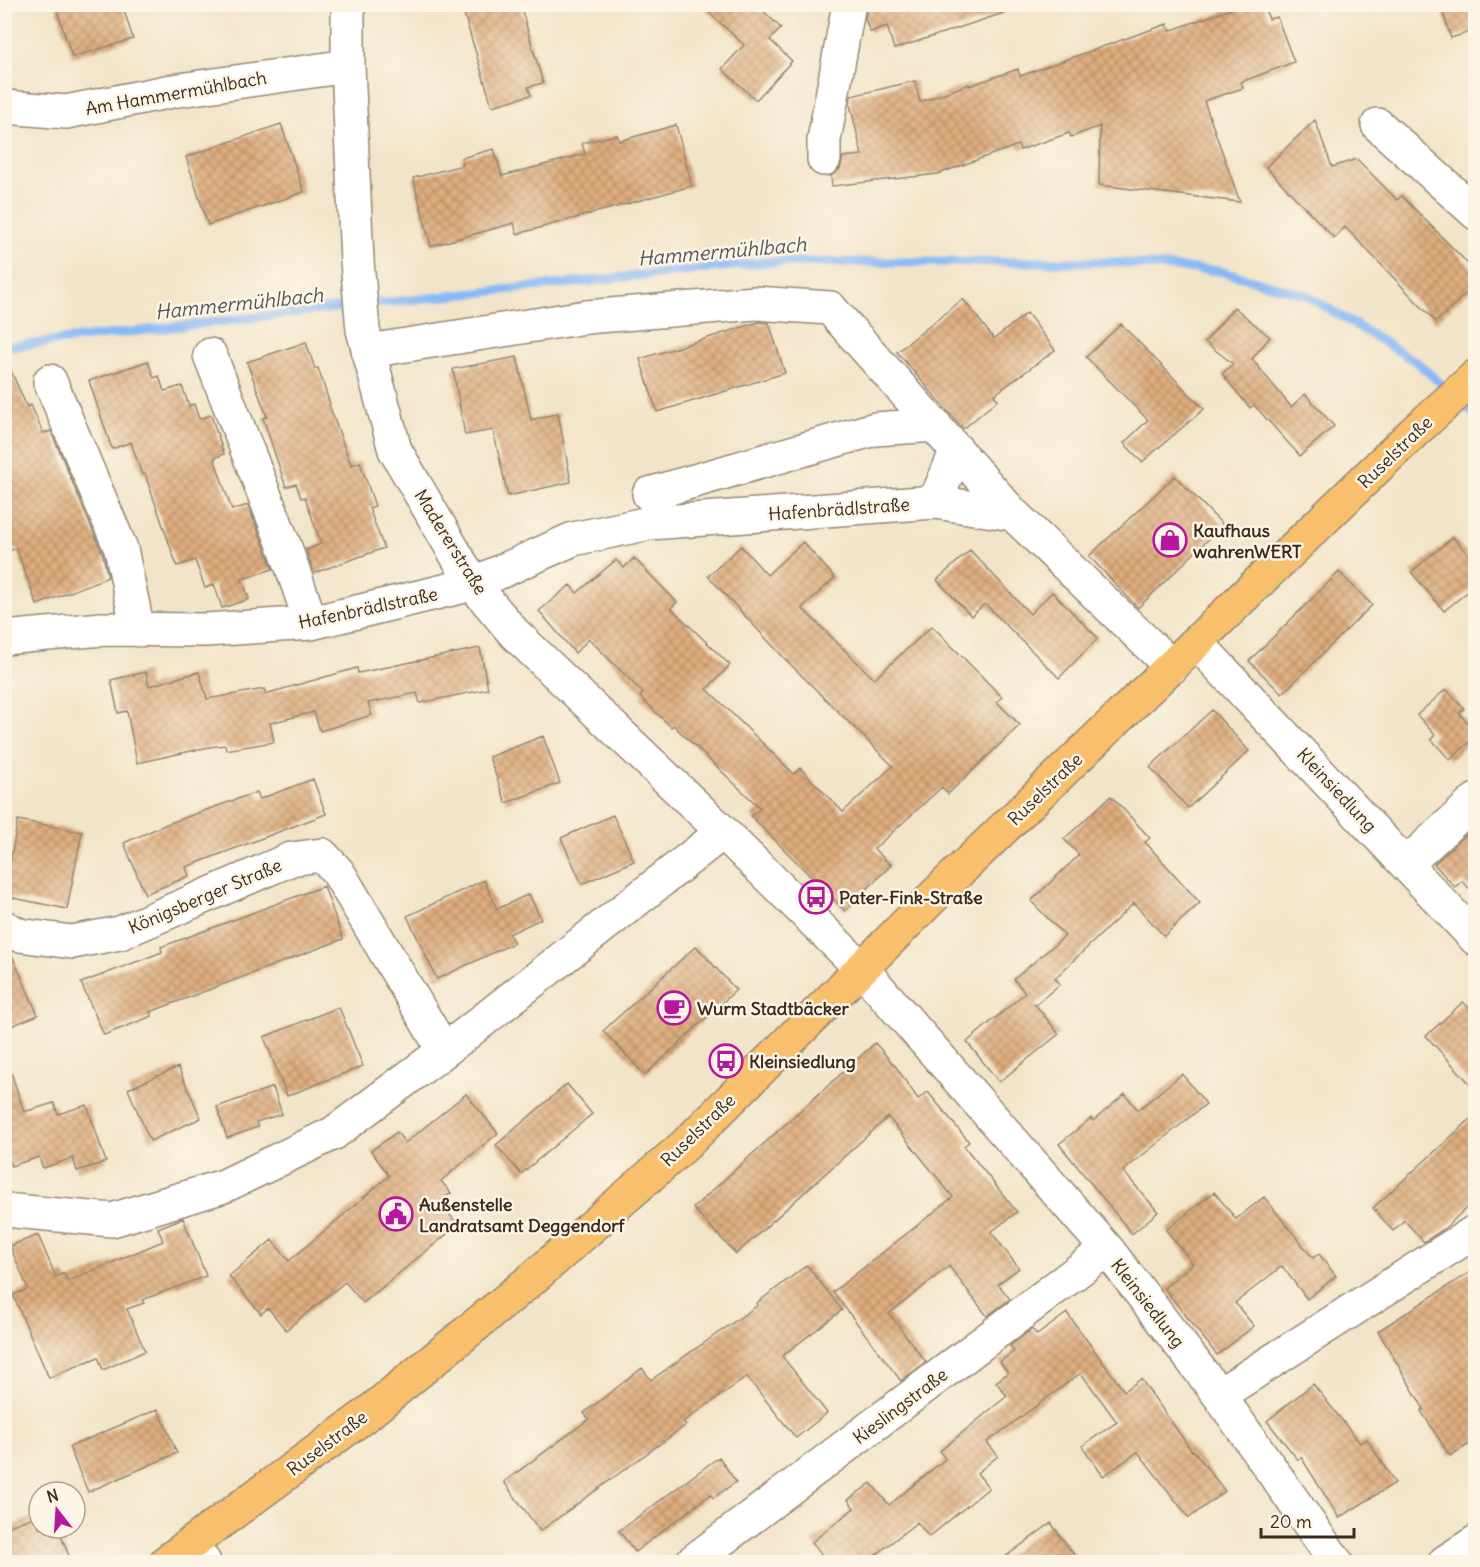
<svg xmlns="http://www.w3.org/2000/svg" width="1480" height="1567" viewBox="0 0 1480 1567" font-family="Delius,sans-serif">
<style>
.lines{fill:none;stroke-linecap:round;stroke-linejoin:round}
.stream{stroke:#89b9f5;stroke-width:9}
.building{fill:url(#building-cross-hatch)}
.minor-casing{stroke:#968773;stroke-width:36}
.major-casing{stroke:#968773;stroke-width:36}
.minor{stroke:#fff;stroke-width:33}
.major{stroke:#f8bf6c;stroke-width:33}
.labels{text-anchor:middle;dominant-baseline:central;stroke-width:5;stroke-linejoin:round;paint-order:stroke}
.street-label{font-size:18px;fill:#3b2a1e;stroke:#fcf5e5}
.poi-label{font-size:18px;font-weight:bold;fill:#3b2a1e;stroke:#fcf5e5;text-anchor:start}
.water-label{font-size:20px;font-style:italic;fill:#52555e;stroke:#fcf5e5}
</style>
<defs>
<pattern id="building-cross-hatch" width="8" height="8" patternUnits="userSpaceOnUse" patternTransform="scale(1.5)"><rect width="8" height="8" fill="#dfae7f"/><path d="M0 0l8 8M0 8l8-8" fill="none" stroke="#b68e67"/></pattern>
</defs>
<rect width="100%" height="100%" fill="#fcf5e5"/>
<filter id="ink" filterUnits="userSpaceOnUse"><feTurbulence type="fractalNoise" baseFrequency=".0167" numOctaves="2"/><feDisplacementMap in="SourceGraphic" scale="12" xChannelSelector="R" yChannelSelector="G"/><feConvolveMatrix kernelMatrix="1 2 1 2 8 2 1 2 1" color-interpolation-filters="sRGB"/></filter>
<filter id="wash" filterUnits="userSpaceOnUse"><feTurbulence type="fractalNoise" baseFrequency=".008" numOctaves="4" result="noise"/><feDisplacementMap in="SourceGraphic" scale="24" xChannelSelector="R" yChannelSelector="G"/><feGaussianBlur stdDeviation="1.35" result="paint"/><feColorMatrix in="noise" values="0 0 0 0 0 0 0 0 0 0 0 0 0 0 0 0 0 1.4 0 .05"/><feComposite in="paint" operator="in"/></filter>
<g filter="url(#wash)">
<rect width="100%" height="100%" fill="#f2e4c8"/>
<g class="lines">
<!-- stream -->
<path class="stream" d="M 4,347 L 334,308 L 768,262 L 1112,262 L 1220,271 L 1306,295 L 1418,363 L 1476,416"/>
</g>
<g id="blocks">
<!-- building -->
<path class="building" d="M 55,4 L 122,4 L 133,39 L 72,57 Z
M 461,4 L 520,4 L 543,83 L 528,87 L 531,95 L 492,106 Z
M 700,4 L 756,4 L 781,28 L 770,40 L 792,61 L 756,100 L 722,69 L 744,45 Z
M 867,4 L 1012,4 L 1013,10 L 894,49 L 887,26 L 870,32 L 865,19 Z
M 1245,4 L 1263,4 L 1269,19 L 1277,17 L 1294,62 L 1241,82 L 1243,88 L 1204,101 L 1240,202 L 1099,185 L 1100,126 L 1071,137 L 1069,133 L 1020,150 L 1018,145 L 938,174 L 832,186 L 831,176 L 840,169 L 843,157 L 862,155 L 850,104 L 851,96 L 915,81 L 920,102 L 969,84 L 969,86 L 1018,69 L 1020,76 L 1167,24 L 1169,31 Z
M 1440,4 L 1476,4 L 1476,30 L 1451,38 Z
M 1315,120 L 1332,167 L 1357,159 L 1397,200 L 1402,196 L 1476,272 L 1476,284 L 1436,322 L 1345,227 L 1334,238 L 1266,167 Z
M 281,124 L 304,192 L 208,225 L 186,157 Z
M 676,125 L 692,186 L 517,234 L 514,223 L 431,246 L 413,178 L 463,165 L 461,158 L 494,149 L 502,176 L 585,154 L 582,143 L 617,135 L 619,141 Z
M 963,299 L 994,339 L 1027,313 L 1055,350 L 994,395 L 998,400 L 963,429 L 897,352 Z
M 1234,307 L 1270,337 L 1252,359 L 1291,407 L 1305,394 L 1334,426 L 1300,456 L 1254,405 L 1250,408 L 1222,374 L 1233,364 L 1205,342 Z
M 759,322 L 769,323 L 785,373 L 657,412 L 640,359 Z
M 1121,324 L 1204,409 L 1142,462 L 1124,443 L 1148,420 L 1086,357 Z
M 306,342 L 315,369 L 318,368 L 330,404 L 329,405 L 351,465 L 360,462 L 375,506 L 369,508 L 384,548 L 314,573 L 306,550 L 321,544 L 305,497 L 301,498 L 296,484 L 286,487 L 263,418 L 267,417 L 247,362 Z
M 4,355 L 27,407 L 31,405 L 43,433 L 51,431 L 103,555 L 108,577 L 37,605 L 16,548 L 4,553 Z
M 517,357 L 531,420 L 558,413 L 571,482 L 508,496 L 493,430 L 465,435 L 453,369 Z
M 148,361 L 154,378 L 159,376 L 164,391 L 182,386 L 189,406 L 194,404 L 199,419 L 211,415 L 224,454 L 214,458 L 232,510 L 248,505 L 273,569 L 242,579 L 249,599 L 222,608 L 214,584 L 205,588 L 195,560 L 177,566 L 145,474 L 142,475 L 131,442 L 112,449 L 89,381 Z
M 1175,476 L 1223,525 L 1138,608 L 1089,556 Z
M 1453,537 L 1476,564 L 1476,585 L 1444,611 L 1411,572 Z
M 803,542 L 835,578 L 802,608 L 874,679 L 932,626 L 1002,697 L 997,702 L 1020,725 L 948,794 L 942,787 L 874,849 L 891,865 L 845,911 L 751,816 L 760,808 L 673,725 L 671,727 L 640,697 L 643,693 L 589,639 L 575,653 L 539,611 L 570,585 L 577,593 L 616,560 L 624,568 L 634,558 L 677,602 L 671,608 L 730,665 L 707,689 L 794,774 L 800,768 L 843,812 L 893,766 L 785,659 L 708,576 L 741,546 L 767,575 Z
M 970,550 L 1030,614 L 1052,592 L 1098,638 L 1059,678 L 985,604 L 971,616 L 937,580 Z
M 1339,572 L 1372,605 L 1282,694 L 1249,661 Z
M 480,648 L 488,689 L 420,703 L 417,693 L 368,703 L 372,715 L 320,731 L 314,712 L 270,723 L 274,742 L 226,750 L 225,745 L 209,747 L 137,763 L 127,711 L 118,713 L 111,680 L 146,672 L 149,686 L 199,672 L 207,699 L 265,689 L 265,694 L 357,668 L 358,673 Z
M 1446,689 L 1464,709 L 1459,713 L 1476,732 L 1476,736 L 1450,760 L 1431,739 L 1435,735 L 1417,715 Z
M 1212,710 L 1249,751 L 1188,808 L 1150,767 Z
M 543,736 L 560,783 L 506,803 L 489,757 Z
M 313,779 L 326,814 L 186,867 L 189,876 L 145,894 L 124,843 L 167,824 L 257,792 L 260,799 Z
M 1111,796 L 1150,838 L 1145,842 L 1200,903 L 1164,936 L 1134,903 L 1055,978 L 1060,984 L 1035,1005 L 1034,1003 L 1059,1034 L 999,1082 L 967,1042 L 1025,993 L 1014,979 L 1065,936 L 1031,901 L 1079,855 L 1064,839 Z
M 613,815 L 634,861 L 582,884 L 561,838 Z
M 18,820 L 82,832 L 67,909 L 4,896 Z
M 1476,826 L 1476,895 L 1462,881 L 1455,887 L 1434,864 Z
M 484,880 L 497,909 L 529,894 L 541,919 L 509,934 L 514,943 L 437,979 L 407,916 Z
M 324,886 L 343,939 L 150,1012 L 152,1016 L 104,1035 L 81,983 L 162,952 L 161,947 Z
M 696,946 L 736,990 L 645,1075 L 603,1031 Z
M 4,949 L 10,951 L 38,1015 L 4,1029 Z
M 1463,1002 L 1476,1014 L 1476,1090 L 1426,1036 Z
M 339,1007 L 363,1066 L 287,1096 L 264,1037 Z
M 875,1043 L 896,1067 L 918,1099 L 928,1092 L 969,1142 L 964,1146 L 1017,1212 L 991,1232 L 1019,1268 L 998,1284 L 1010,1299 L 987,1316 L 949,1266 L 889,1314 L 926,1362 L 901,1381 L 833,1292 L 953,1197 L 888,1117 L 736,1254 L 693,1208 Z
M 9,1066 L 24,1112 L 54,1103 L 58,1114 L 87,1105 L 106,1162 L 77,1171 L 73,1158 L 43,1168 L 39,1157 L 11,1166 L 4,1146 L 4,1067 Z
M 178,1067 L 201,1118 L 150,1141 L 128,1089 Z
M 1182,1074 L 1206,1104 L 1123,1171 L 1158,1212 L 1132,1234 L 1059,1144 L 1091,1118 L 1093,1121 L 1125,1094 L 1138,1110 Z
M 567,1084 L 592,1114 L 521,1174 L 496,1145 Z
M 273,1087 L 282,1114 L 256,1122 L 258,1127 L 227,1138 L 217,1107 Z
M 466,1094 L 498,1133 L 441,1181 L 451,1193 L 439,1202 L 458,1225 L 363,1303 L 345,1282 L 286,1330 L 268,1308 L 261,1314 L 229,1276 L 272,1240 L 289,1261 L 389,1176 L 371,1151 L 397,1132 L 405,1143 Z
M 1476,1114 L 1476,1199 L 1444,1229 L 1424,1242 L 1404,1220 L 1393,1231 L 1373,1208 Z
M 1214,1192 L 1236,1219 L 1264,1197 L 1313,1258 L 1319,1254 L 1336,1276 L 1307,1299 L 1282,1266 L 1235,1303 L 1254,1326 L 1217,1355 L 1164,1288 L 1193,1264 L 1166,1230 Z
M 183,1218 L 206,1276 L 142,1300 L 144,1303 L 127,1309 L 145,1351 L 103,1370 L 98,1357 L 49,1378 L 13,1295 L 28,1289 L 10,1246 L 38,1235 L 56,1277 L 64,1273 L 68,1281 L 163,1241 L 158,1228 Z
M 807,1265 L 842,1310 L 782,1356 L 827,1413 L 796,1438 L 747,1377 L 683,1422 L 686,1425 L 540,1531 L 504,1482 L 589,1419 L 584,1413 L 642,1368 L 651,1380 L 758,1305 L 757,1303 Z
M 1476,1268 L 1476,1440 L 1450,1456 L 1421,1411 L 1424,1409 L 1378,1331 Z
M 1067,1313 L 1124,1391 L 1141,1379 L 1192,1451 L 1193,1450 L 1225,1491 L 1189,1518 L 1138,1452 L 1103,1476 L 1082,1446 L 1117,1422 L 1081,1373 L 987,1442 L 998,1456 L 977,1473 L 989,1488 L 929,1537 L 917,1522 L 866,1563 L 828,1563 L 812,1542 L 854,1508 L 848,1500 L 871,1483 L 889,1505 L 945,1459 L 940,1451 L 1007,1396 L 996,1382 L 1008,1373 L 1000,1362 L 1014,1351 L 1010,1346 L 1032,1329 L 1037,1335 Z
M 1313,1384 L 1360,1443 L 1367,1439 L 1395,1483 L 1339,1518 L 1301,1457 L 1298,1460 L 1267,1421 Z
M 158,1409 L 177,1453 L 88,1492 L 69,1447 Z
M 719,1457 L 736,1482 L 713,1498 L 711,1494 L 635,1552 L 619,1531 Z
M 39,1515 L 39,1528 L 58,1528 L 69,1556 L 52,1563 L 4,1563 L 4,1528 Z
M 1051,1523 L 1080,1563 L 997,1563 Z"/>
</g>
</g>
<g filter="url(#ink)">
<use href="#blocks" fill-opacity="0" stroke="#968773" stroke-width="1.5"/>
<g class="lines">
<!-- minor casing -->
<g class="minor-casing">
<path id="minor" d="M 348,4 L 348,66 L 357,261 L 363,330 L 395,450 L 473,584 L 514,633 L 723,832 L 861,968 L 1107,1249 L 1219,1395 L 1336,1562
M 4,110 L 6,107 L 66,112 L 172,91 L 348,66
M 1378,125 L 1476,213
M 824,159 L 824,140 L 849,4
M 368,351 L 586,317 L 755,303 L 830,308 L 1013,514 L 1172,667
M 210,355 L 286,550 L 311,623
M 50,381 L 121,549 L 138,630
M 649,494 L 875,429 L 935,425
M 935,502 L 957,450
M 4,638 L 102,629 L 206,630 L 311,623 L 473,584 L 573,539 L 650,523 L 935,502 L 1013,514
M 1197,643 L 1476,939
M 1406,864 L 1476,800
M 4,927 L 19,935 L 72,942 L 120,933 L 291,859 L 322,855 L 338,872 L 444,1051
M 4,1210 L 112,1220 L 224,1186 L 334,1133 L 444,1051 L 723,832
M 1219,1395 L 1476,1231
M 191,1544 L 204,1562
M 692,1562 L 1107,1249
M 1445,1562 L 1476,1542"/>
</g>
<!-- major casing -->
<g class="major-casing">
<path id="major" d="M 166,1562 L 366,1415 L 532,1279 L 685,1145 L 947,883 L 1414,432 L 1476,376"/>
</g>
<!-- minor -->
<use href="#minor" class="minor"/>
<!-- major -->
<use href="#major" class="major"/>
</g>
</g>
<!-- icons -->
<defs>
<g id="shop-ring" transform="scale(1.725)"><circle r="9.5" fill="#fcf5e5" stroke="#b5179e" stroke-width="1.5"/><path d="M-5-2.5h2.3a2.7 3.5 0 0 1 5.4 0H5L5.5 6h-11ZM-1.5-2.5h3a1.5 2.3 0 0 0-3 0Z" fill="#b5179e"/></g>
<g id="bus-ring" transform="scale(1.725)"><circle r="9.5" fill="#fcf5e5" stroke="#b5179e" stroke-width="1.5"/><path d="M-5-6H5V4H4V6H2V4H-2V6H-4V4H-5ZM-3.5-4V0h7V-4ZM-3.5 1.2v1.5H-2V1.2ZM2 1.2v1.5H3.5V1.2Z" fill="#b5179e"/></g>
<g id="cafe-ring" transform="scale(1.725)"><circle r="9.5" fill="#fcf5e5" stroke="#b5179e" stroke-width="1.5"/><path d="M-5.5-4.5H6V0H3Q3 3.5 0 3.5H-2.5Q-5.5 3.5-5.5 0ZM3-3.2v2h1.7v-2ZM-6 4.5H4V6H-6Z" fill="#b5179e"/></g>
<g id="civic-ring" transform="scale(1.725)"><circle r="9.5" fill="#fcf5e5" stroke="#b5179e" stroke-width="1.5"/><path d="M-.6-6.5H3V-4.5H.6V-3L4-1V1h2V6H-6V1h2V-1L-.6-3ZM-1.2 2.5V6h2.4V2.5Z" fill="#b5179e"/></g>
</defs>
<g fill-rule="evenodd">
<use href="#shop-ring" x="1170" y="540"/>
<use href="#bus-ring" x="816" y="897"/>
<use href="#cafe-ring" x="674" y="1008"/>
<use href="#bus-ring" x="726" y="1061"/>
<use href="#civic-ring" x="396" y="1214"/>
</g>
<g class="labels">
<!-- street labels -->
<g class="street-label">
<text transform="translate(176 93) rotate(-10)">Am Hammermühlbach</text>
<text transform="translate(1395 452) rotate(-44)">Ruselstraße</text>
<text transform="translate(839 509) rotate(-4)">Hafenbrädlstraße</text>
<text transform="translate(451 542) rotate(58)">Madererstraße</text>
<text transform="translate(368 608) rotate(-12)">Hafenbrädlstraße</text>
<text transform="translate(1045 789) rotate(-44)">Ruselstraße</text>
<text transform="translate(1337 790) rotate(47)">Kleinsiedlung</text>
<text transform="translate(205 896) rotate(-23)">Königsberger Straße</text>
<text transform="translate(698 1130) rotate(-44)">Ruselstraße</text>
<text transform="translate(1148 1303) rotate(52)">Kleinsiedlung</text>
<text transform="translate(900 1406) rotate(-37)">Kieslingstraße</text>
<text transform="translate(327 1443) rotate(-37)">Ruselstraße</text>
</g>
<!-- poi labels -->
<g class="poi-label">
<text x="1193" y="530">Kaufhaus<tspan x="1193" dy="21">wahrenWERT</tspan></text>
<text x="839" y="897">Pater-Fink-Straße</text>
<text x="697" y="1008">Wurm Stadtbäcker</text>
<text x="749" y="1061">Kleinsiedlung</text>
<text x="419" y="1204">Außenstelle<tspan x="419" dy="21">Landratsamt Deggendorf</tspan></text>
</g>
<!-- water labels -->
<g class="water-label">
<text transform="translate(722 251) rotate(-5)">Hammermühlbach</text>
<text transform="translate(239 303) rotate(-6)">Hammermühlbach</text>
</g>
</g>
<!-- margin -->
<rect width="1480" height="1567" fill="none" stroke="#fcf5e5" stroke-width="24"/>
<!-- north arrow -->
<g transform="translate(57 1510) rotate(343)"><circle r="28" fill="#fcf5e5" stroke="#afa495" stroke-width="1.5"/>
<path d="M0-4.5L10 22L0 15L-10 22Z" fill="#b5179e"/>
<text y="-9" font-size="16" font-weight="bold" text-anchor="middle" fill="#3b2a1e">N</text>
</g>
<!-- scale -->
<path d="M1261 1528v9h93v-9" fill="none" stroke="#3b2a1e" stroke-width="3"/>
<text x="1270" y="1528" font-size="18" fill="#3b2a1e" stroke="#fcf5e5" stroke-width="4.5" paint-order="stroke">20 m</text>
</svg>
